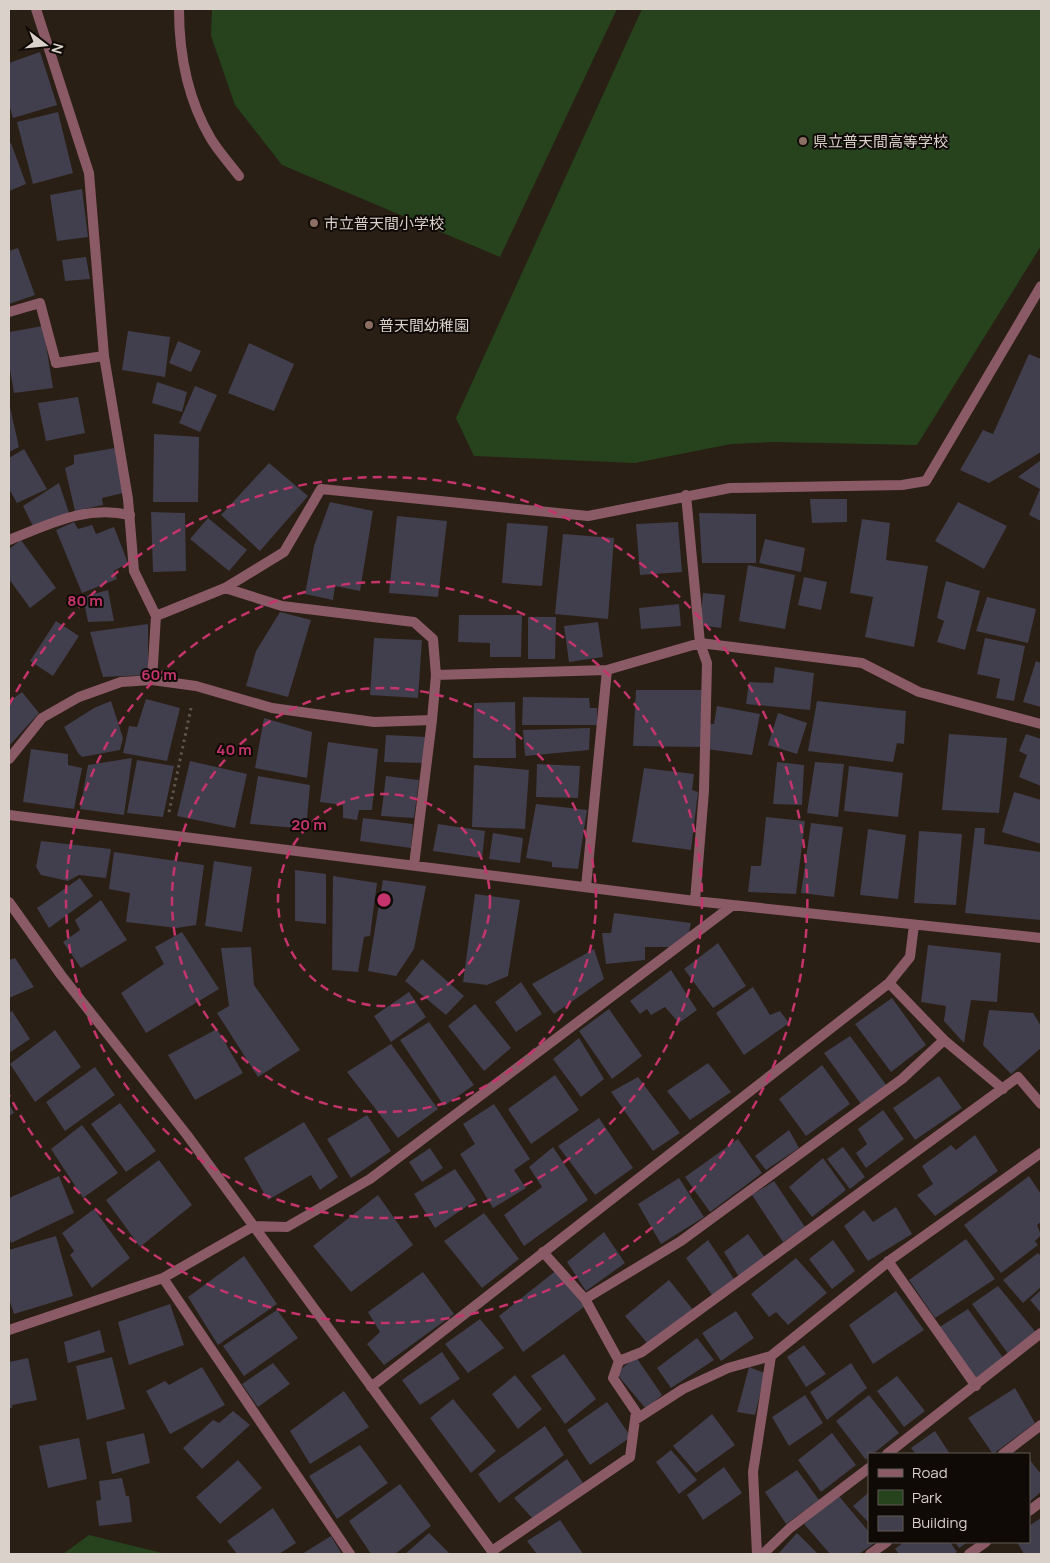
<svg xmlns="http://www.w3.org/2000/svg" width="1050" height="1563" viewBox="0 0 1050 1563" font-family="Manrope,'Noto Sans JP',sans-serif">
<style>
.green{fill:#26431d}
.building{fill:#413e4d}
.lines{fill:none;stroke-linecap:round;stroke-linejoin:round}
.path{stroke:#5f554b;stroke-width:3;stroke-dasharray:2.5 4;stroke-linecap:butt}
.lane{stroke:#8b5a67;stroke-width:10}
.street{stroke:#8b5a67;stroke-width:10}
.ring{fill:none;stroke:#c5346c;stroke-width:2.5;stroke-dasharray:9 6}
.education-dot{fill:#8d6e63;stroke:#0f0a06;stroke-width:2}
.labels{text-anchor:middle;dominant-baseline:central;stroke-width:4;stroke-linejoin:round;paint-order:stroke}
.poi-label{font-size:15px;fill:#d9d1ca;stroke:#0f0a06;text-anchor:start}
.centre{fill:#c5346c;stroke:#0f0a06;stroke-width:2.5}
.ring-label{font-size:15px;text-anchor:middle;font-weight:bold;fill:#c5346c;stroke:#0f0a06;stroke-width:4;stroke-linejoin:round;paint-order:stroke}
</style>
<rect width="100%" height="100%" fill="#2a1f14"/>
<!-- green -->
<path class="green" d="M 212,9 L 617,9 L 500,257 L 282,165 L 235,105 L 211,36 Z
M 642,9 L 1041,9 L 1041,246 L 917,445 L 775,442 L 731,444 L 635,463 L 474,456 L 456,418 Z
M 89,1535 L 166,1554 L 63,1554 Z"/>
<!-- building -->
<path class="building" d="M 40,52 L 57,105 L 13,118 L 9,104 L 9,63 Z
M 58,112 L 73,173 L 33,184 L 17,122 Z
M 11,143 L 26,184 L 9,191 L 9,144 Z
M 82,189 L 88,237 L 57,241 L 50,195 Z
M 18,248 L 35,295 L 9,304 L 9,251 Z
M 86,257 L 90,279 L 65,281 L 62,260 Z
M 43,326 L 53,388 L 14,393 L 9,364 L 9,332 Z
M 128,331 L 170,337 L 165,377 L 122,370 Z
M 178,341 L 201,351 L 191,372 L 169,363 Z
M 249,343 L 294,364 L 274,411 L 228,393 Z
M 1029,354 L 1041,359 L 1041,452 L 989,483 L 960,470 L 983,430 L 993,434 Z
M 157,382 L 187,392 L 182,412 L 152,403 Z
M 195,386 L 217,395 L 200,432 L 179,423 Z
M 78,397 L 85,433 L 46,441 L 38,403 Z
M 9,403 L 19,447 L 9,452 Z
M 154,434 L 199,437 L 198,502 L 153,502 Z
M 115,448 L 123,493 L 102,498 L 103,505 L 75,511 L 65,468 L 74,464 L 74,455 Z
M 24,449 L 47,489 L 17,503 L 9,489 L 9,458 Z
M 1041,460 L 1041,521 L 1029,515 L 1040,489 L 1018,477 Z
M 269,463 L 308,496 L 260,551 L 221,515 Z
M 59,483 L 69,513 L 34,528 L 23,506 Z
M 810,499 L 847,499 L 847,522 L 812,523 Z
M 330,502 L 373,511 L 360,591 L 335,586 L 333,600 L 305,594 L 314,546 Z
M 958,502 L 1007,526 L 984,569 L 935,541 Z
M 151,512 L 185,513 L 186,571 L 153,572 Z
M 699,513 L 756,514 L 756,563 L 702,563 Z
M 397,516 L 447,521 L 438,597 L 389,593 Z
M 208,518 L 247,550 L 229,571 L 190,539 Z
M 862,519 L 890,523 L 886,560 L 928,566 L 914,647 L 865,637 L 873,597 L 850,593 Z
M 74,522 L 78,529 L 92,525 L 96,534 L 114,527 L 128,563 L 114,571 L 117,579 L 82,593 L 56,530 Z
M 678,522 L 682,572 L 640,575 L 636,524 Z
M 507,523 L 548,526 L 542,586 L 502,583 Z
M 563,534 L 614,538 L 608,619 L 555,614 Z
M 765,539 L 805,548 L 801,572 L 759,563 Z
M 21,540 L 56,588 L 30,608 L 9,579 L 9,549 Z
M 748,565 L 795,575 L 785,629 L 739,621 Z
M 804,577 L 827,582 L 821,610 L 798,605 Z
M 946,581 L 980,591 L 965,650 L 937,642 L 944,621 L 937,618 Z
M 108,590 L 114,621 L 88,622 L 83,597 Z
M 703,593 L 725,595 L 721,628 L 700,625 Z
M 987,597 L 1036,609 L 1028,643 L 976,631 Z
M 679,604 L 681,626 L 641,629 L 639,608 Z
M 280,612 L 311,620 L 288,697 L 246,686 L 256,651 Z
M 459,615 L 522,615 L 521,657 L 490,657 L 490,643 L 458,642 Z
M 528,617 L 556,617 L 555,659 L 528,659 Z
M 56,621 L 79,636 L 53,676 L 30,661 Z
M 598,622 L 603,657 L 569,662 L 564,626 Z
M 148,624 L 148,675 L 103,677 L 90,632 Z
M 374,638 L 422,640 L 418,698 L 370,695 Z
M 985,638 L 1025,646 L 1014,701 L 996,698 L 1000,679 L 977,674 Z
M 1036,661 L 1041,663 L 1041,707 L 1023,702 Z
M 775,667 L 814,673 L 810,710 L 746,704 L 749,682 L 773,683 Z
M 636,690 L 704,690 L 701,747 L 633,746 Z
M 22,692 L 39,713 L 9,746 L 9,702 Z
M 523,697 L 589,698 L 590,708 L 597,708 L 597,725 L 522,725 Z
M 146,699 L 180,708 L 167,761 L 123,753 L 129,726 L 137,727 Z
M 111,701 L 123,738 L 120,750 L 82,757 L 78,753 L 64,727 L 94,708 Z
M 817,701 L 906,711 L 904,744 L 897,743 L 893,762 L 808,751 Z
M 515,702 L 516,758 L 473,758 L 474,703 Z
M 717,706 L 760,714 L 752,755 L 706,749 L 710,724 L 714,724 Z
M 778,713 L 807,723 L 797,754 L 768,745 Z
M 264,718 L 312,732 L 307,778 L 255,768 Z
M 590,728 L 589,750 L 525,756 L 523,730 Z
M 949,734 L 1007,738 L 999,813 L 942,810 Z
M 1026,734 L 1041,739 L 1041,786 L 1019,777 L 1027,755 L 1019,751 Z
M 386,735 L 427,737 L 424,763 L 384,762 Z
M 328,742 L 378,749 L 372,810 L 359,810 L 357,820 L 343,818 L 343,805 L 320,802 Z
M 31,749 L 68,754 L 68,765 L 82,768 L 74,809 L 23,802 Z
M 132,758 L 124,815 L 80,809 L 88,765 Z
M 137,760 L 174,766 L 163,817 L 127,813 Z
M 190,761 L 247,774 L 235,828 L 177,816 Z
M 777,762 L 804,765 L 802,805 L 773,804 Z
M 815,762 L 844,764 L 838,817 L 807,813 Z
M 537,764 L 580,766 L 578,798 L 536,797 Z
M 474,765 L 529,770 L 525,829 L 472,827 Z
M 849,766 L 903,773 L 898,817 L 844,811 Z
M 644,768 L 694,774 L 692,790 L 698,792 L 691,850 L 632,842 Z
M 258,776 L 310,785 L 306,829 L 250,824 Z
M 386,776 L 419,780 L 414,818 L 381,816 Z
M 1014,792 L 1041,800 L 1041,844 L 1002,832 Z
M 536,804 L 587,810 L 578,869 L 552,867 L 552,862 L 526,858 Z
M 766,817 L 805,821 L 796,894 L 748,892 L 751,866 L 761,866 Z
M 363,818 L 413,824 L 411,848 L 360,841 Z
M 811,823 L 843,827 L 834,897 L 801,893 Z
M 438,824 L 485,831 L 482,858 L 433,851 Z
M 975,828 L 985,828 L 984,844 L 1041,852 L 1041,920 L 965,913 Z
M 868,829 L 906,835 L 898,899 L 860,895 Z
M 919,831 L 962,834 L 956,905 L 914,903 Z
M 493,833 L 523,838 L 520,863 L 489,859 Z
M 41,841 L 111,849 L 106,878 L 79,875 L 68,881 L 41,875 L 36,867 Z
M 114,852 L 204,865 L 196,925 L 177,928 L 126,922 L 130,893 L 109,889 Z
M 214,861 L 252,867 L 242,932 L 205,926 Z
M 295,870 L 326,874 L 326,924 L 295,921 Z
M 333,876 L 377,883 L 370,936 L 364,937 L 358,972 L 332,970 Z
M 80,878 L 93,896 L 49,928 L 37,908 Z
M 383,880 L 426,886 L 414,949 L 396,976 L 368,971 Z
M 475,894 L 520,900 L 508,976 L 487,985 L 463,982 Z
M 101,900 L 127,940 L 81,968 L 63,942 L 80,930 L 75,920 Z
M 614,913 L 691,923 L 688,936 L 671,947 L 645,947 L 645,960 L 606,964 L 602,933 L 611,933 Z
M 182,932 L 219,989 L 146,1033 L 121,993 L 164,964 L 155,947 Z
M 718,943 L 746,986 L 713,1008 L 684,969 Z
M 928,945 L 1001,953 L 997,1002 L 971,1000 L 964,1043 L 944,1021 L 946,1006 L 921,1002 Z
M 251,947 L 254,985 L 300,1050 L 258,1077 L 217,1013 L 229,1006 L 221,948 Z
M 594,949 L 604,979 L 554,1014 L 532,984 Z
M 15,958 L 34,987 L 9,998 L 9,960 Z
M 422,959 L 464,996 L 446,1015 L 405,981 Z
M 671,970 L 697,1010 L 679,1023 L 665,1007 L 651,1015 L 647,1009 L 640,1014 L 630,1001 Z
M 521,982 L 542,1014 L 516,1032 L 495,1002 Z
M 753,987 L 770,1015 L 780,1011 L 789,1023 L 744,1055 L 716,1013 Z
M 409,992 L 426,1017 L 391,1042 L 374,1016 Z
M 892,998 L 926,1045 L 891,1072 L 855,1024 Z
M 475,1004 L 511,1048 L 484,1071 L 448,1026 Z
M 609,1009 L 642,1056 L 612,1079 L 579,1031 Z
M 989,1010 L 1033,1013 L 1041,1026 L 1041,1048 L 1011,1074 L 983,1045 Z
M 12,1011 L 30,1039 L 9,1053 L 9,1013 Z
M 429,1022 L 474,1085 L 444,1106 L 400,1040 Z
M 217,1029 L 243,1073 L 195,1100 L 168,1055 Z
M 55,1030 L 81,1067 L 35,1102 L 10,1064 Z
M 850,1036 L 887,1086 L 861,1104 L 824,1053 Z
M 579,1038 L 604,1079 L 581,1097 L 553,1059 Z
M 391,1044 L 438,1109 L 398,1138 L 347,1072 Z
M 708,1063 L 731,1092 L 690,1120 L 667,1091 Z
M 822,1065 L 850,1104 L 806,1136 L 779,1099 Z
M 95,1067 L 115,1095 L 65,1131 L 46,1102 Z
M 555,1075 L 579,1110 L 531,1144 L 508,1109 Z
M 939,1076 L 962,1108 L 915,1140 L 893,1108 Z
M 638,1077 L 680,1133 L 653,1151 L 611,1092 Z
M 120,1103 L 156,1151 L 126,1172 L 91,1124 Z
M 9,1104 L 14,1113 L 9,1116 Z
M 494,1104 L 530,1159 L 514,1170 L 526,1188 L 493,1208 L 460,1154 L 475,1144 L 463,1124 Z
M 883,1110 L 904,1139 L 866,1168 L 856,1153 L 867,1144 L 858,1129 Z
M 367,1115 L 391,1151 L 351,1178 L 327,1139 Z
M 599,1118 L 633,1168 L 595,1195 L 558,1146 Z
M 304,1122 L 338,1177 L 320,1190 L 311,1175 L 268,1200 L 244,1158 Z
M 82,1125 L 118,1173 L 83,1198 L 51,1149 Z
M 789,1130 L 799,1148 L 766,1170 L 755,1156 Z
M 975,1135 L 998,1171 L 935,1216 L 917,1195 L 933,1184 L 922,1166 L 951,1145 L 956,1150 Z
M 738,1139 L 762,1173 L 710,1212 L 685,1177 Z
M 553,1147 L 588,1200 L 524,1246 L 504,1215 L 542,1187 L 529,1167 Z
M 843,1147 L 865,1177 L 850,1189 L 827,1159 Z
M 430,1148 L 443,1168 L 422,1182 L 409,1162 Z
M 823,1158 L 846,1190 L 812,1217 L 789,1187 Z
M 159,1160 L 192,1205 L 140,1247 L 106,1200 Z
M 455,1169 L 476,1200 L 435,1228 L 414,1194 Z
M 59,1176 L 74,1213 L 11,1243 L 9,1238 L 9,1198 Z
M 1029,1176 L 1041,1194 L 1041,1222 L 1037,1225 L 1041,1235 L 1035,1241 L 1038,1245 L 1001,1273 L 964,1225 Z
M 679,1178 L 704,1217 L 661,1244 L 638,1204 Z
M 774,1181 L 805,1227 L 783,1242 L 752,1195 Z
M 378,1195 L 413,1245 L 351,1292 L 313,1246 Z
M 896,1207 L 912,1234 L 868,1261 L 844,1226 L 864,1210 L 873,1222 Z
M 94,1209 L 130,1258 L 92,1288 L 70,1255 L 74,1251 L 62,1233 Z
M 484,1213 L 519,1259 L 482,1288 L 444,1241 Z
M 604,1232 L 625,1263 L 586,1291 L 567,1262 Z
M 748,1234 L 766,1259 L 739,1277 L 724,1252 Z
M 56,1236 L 73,1296 L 14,1314 L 9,1299 L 9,1250 Z
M 966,1239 L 995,1279 L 935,1318 L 909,1280 Z
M 708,1240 L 736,1282 L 714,1298 L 686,1258 Z
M 833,1240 L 855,1271 L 832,1289 L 809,1259 Z
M 1038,1253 L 1041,1256 L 1041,1287 L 1023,1303 L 1003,1280 Z
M 244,1256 L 277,1304 L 218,1345 L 188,1297 Z
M 796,1258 L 827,1293 L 788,1325 L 776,1312 L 769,1317 L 751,1294 Z
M 558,1269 L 584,1307 L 523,1352 L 499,1316 Z
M 423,1272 L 454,1314 L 384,1365 L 367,1344 L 380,1332 L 368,1312 Z
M 669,1280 L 694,1311 L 647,1343 L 625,1316 Z
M 998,1286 L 1038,1335 L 1009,1355 L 972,1304 Z
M 1041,1290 L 1041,1313 L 1030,1300 Z
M 896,1291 L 924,1330 L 873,1364 L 849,1325 Z
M 170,1304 L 184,1345 L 129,1365 L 118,1322 Z
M 968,1309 L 1004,1359 L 975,1380 L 938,1328 Z
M 277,1310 L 298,1338 L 244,1376 L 223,1346 Z
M 736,1311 L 754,1338 L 721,1361 L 702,1333 Z
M 480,1319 L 504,1348 L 468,1373 L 445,1344 Z
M 100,1330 L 105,1352 L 68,1363 L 64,1342 Z
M 697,1338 L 714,1360 L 671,1388 L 657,1368 Z
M 804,1345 L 826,1374 L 806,1387 L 787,1357 Z
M 442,1352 L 460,1379 L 420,1405 L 402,1380 Z
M 564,1354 L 596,1399 L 565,1424 L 531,1376 Z
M 112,1357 L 125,1409 L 87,1420 L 76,1366 Z
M 636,1357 L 662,1395 L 646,1409 L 616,1373 Z
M 28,1358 L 37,1400 L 12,1405 L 12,1408 L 9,1408 L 9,1362 Z
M 273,1363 L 290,1384 L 258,1407 L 242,1384 Z
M 851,1363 L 867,1388 L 827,1420 L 810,1392 Z
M 202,1367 L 225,1405 L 170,1434 L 146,1391 L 165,1381 L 169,1385 Z
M 749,1367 L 765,1373 L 755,1415 L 737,1412 Z
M 515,1375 L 542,1409 L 518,1429 L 492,1394 Z
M 897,1376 L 925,1411 L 904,1427 L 877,1391 Z
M 1015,1388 L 1035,1423 L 993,1454 L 968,1418 Z
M 344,1391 L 369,1427 L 310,1464 L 290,1431 Z
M 805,1395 L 823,1423 L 789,1446 L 772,1417 Z
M 869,1395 L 899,1433 L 873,1454 L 869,1454 L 866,1460 L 836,1421 Z
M 453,1399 L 496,1451 L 471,1473 L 430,1418 Z
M 607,1402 L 631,1437 L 590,1465 L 567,1430 Z
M 233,1411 L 250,1425 L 202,1469 L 183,1448 L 213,1420 L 219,1423 Z
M 712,1414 L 735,1445 L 696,1473 L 673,1446 Z
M 545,1426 L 564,1455 L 499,1503 L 478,1474 Z
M 935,1431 L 950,1454 L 916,1454 L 911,1448 Z
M 144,1433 L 150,1463 L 112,1474 L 106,1442 Z
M 832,1433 L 856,1465 L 821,1492 L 798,1460 Z
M 79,1438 L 87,1479 L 48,1488 L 39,1446 Z
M 360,1445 L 388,1483 L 337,1519 L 309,1476 Z
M 671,1450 L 697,1480 L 679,1494 L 656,1462 Z
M 567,1459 L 585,1486 L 534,1520 L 514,1498 Z
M 1029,1459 L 1041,1474 L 1041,1492 L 1029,1502 Z
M 238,1460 L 262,1488 L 220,1524 L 196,1497 Z
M 724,1467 L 742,1493 L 703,1520 L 687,1495 Z
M 797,1470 L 819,1500 L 786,1524 L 765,1492 Z
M 122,1478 L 126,1496 L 129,1496 L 132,1522 L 99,1526 L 96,1501 L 101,1500 L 99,1481 Z
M 400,1484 L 431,1526 L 395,1554 L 371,1554 L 349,1521 Z
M 869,1492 L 869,1523 L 853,1506 Z
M 838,1495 L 869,1532 L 869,1542 L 876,1542 L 859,1554 L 830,1554 L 804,1524 Z
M 273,1508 L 296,1543 L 279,1554 L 237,1554 L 227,1541 Z
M 1041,1518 L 1041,1554 L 1024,1554 L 1017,1542 L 1029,1542 L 1029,1526 Z
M 560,1520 L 583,1554 L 537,1554 L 527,1541 Z
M 429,1533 L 450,1554 L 405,1554 Z
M 797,1533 L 818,1554 L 778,1554 Z
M 331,1536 L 342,1554 L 302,1554 Z
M 904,1542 L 950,1542 L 957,1552 L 954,1554 L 899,1554 L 895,1549 Z
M 955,1542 L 968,1542 L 959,1548 Z"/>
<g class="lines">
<!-- path -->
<path class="path" d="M 169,812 L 191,708"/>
<!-- lane -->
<path class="lane" d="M 179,9 C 179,53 188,100 211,139 C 219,152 230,164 239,176
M 9,312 L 40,303 L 56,363 L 104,356
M 9,540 C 50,524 85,505 130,515
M 543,1252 L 585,1299"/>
<!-- street -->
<path class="street" d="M 36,9 L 89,173 L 104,356 L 128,499 L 134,571 L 156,616 L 152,680
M 686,495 L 700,643 L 707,663 L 704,791 L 695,901
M 225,588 L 282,606 L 414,622 L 433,639 L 436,675
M 156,616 L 225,588 L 284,552 L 321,489 L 588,516 L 730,488 L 902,485 L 926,481 L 1041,286
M 9,759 L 42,718 L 79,697 L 121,682 L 152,680 L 196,686 L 272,708 L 374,722 L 432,720 L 436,675 L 607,670 L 700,643 L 862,663 L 919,692 L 1041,724
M 9,815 L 695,901 L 1041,938
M 414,865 L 432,720
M 586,887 L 607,670
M 9,902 L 61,975 L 187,1135 L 494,1554
M 944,1040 L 1003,1089
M 888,1261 L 976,1386
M 163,1278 L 350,1554
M 9,1330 L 163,1278 L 254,1226 L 287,1227 L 370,1179 L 733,905
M 619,1361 L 642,1352 L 1018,1077 L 1041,1104
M 371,1387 L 889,983
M 635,1420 L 683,1389 L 728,1368 L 771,1356
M 887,1454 L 1041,1333
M 1003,1454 L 1041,1425
M 1029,1511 L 1041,1502
M 492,1551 L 630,1457 L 636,1412 L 613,1378 L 619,1361 L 585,1299 L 681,1241 L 902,1079 L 944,1040 L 889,983 L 910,957 L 914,925
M 757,1554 L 753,1472 L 771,1356 L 893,1258 L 1041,1153
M 763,1554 L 790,1528 L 869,1468
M 870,1554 L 887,1542
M 969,1554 L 986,1542"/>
</g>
<!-- distance rings -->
<g class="ring">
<circle cx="384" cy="900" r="106"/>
<circle cx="384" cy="900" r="212"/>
<circle cx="384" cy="900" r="318"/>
<path d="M9 705A423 423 0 1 1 9 1095"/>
</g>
<!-- markers -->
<g class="education-dot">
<circle cx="803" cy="141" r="5"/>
<circle cx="314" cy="223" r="5"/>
<circle cx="369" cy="325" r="5"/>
</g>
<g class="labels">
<!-- poi labels -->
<g class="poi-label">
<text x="813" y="141">県立普天間高等学校</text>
<text x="324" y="223">市立普天間小学校</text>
<text x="379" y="325">普天間幼稚園</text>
</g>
</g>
<circle cx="384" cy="900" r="8" class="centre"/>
<g class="ring-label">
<text x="85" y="606">80 m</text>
<text x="159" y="680">60 m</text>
<text x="234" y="755">40 m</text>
<text x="309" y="830">20 m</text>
</g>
<!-- border -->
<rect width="1050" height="1563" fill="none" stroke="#d9d1ca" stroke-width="20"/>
<!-- legend -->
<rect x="868" y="1453" width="162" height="90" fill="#0f0a06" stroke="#605a54"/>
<rect x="878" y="1469" width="25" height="8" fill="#8b5a67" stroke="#605a54"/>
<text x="912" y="1478" font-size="15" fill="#d9d1ca">Road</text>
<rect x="878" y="1490" width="25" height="15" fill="#26431d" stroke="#605a54"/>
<text x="912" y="1503" font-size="15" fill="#d9d1ca">Park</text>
<rect x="878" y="1516" width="25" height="15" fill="#413e4d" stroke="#605a54"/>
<text x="912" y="1528" font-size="15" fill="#d9d1ca">Building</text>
<!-- north arrow -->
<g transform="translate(45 45) rotate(106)" stroke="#0f0a06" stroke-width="4" paint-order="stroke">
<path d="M0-4L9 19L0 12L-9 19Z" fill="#d9d1ca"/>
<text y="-8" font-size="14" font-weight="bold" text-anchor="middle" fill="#d9d1ca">N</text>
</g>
</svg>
